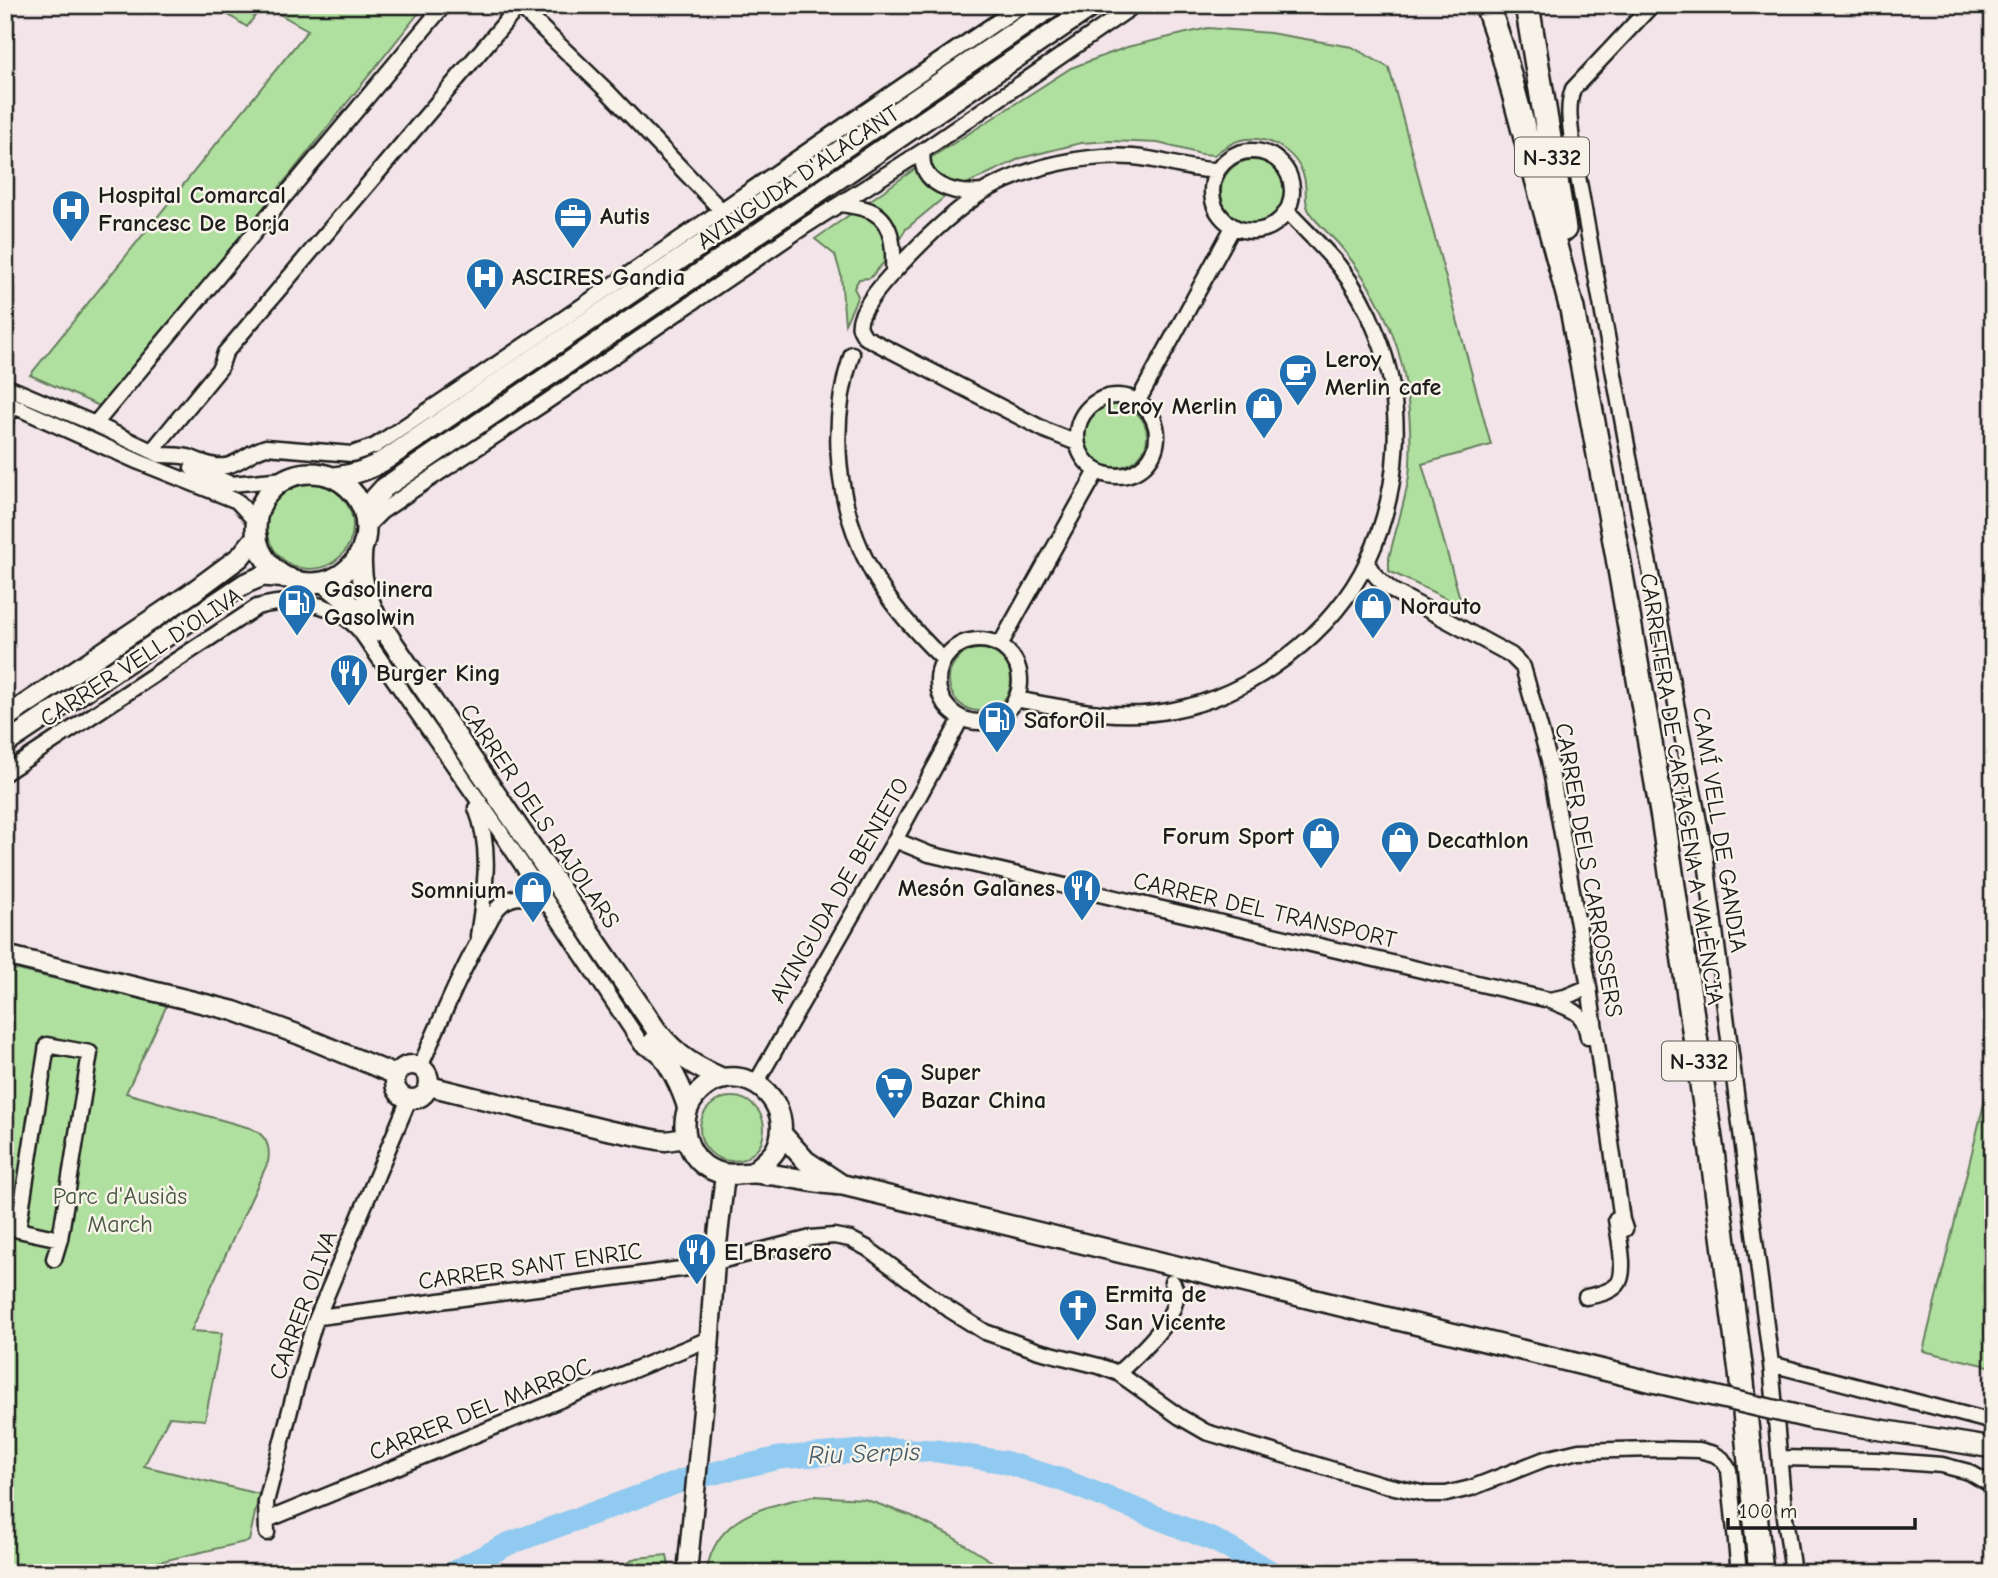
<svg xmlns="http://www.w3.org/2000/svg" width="1998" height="1578" viewBox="0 0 1998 1578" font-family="'Comic Neue',sans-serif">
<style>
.green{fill:#b0e09f;stroke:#667e5e;stroke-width:2}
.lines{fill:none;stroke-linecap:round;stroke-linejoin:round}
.river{stroke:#91caf0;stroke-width:23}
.minor-casing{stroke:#1c1c1c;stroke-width:19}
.tertiary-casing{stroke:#1c1c1c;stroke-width:23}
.secondary-casing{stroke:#1c1c1c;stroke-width:24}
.trunk-casing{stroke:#1c1c1c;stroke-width:28}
.minor{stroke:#f7f3e8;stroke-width:14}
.tertiary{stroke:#f7f3e8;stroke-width:18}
.secondary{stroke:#f7f3e8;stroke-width:19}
.trunk{stroke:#f7f3e8;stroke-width:23}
.secondary-bridge-casing{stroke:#1c1c1c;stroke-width:24;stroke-linecap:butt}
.secondary-bridge{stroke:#f7f3e8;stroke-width:19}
.labels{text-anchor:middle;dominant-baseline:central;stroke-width:5;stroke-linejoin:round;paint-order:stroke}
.shield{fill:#f7f3e8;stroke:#5e5c59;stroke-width:2}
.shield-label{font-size:23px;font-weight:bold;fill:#1c1c1c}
.street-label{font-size:24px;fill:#1c1c1c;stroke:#f7f3e8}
.poi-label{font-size:24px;font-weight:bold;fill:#1c1c1c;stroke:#f7f3e8;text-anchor:start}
.park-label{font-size:24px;fill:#485743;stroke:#f7f3e8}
.water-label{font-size:26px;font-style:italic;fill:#455966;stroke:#f7f3e8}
</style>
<rect width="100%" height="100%" fill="#f2e4e8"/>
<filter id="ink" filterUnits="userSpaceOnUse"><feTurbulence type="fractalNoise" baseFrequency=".0143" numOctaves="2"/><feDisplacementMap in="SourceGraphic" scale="14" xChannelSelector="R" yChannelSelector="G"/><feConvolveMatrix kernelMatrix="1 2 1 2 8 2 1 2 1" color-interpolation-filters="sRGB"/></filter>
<g filter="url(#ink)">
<!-- green -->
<path class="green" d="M 213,5 L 425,5 L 104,408 L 30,375 L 308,30 L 263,5 L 247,27 Z
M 1208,28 L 1270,33 L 1352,47 L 1389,68 L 1491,445 L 1422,464 L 1462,606 L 1389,571 L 1389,558 C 1395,531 1405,503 1409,476 C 1412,451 1410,411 1406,386 C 1399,336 1374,287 1342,248 C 1333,237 1322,228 1313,217 C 1302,205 1308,191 1304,177 C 1296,151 1268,134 1241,140 C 1231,142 1222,149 1214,155 L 1201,154 L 1158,143 L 1110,141 L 1081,143 L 1021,158 L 953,190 L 906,229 L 887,259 L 870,278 L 859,279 L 854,288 L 858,296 L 845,324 L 841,275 L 835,255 L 815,239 L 932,157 L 1071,68 L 1127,47 Z
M1221 192a32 32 0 1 1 64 0a32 32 0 1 1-64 0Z
M1085 436a31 31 0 1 1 62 0a31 31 0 1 1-62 0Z
M267 526a43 43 0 1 1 86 0a43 43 0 1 1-86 0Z
M949 680a31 31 0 1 1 62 0a31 31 0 1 1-62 0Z
M 5,967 L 167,1005 L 126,1093 L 250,1128 C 265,1134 271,1146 268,1162 L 191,1331 L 222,1333 L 205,1420 L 169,1417 L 144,1466 L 259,1494 L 249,1541 L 111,1573 L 5,1573 Z
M 1993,1067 L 1993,1367 L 1923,1351 Z
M700 1129a32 32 0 1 1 64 0a32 32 0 1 1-64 0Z
M 813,1496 L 864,1499 L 912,1516 L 951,1536 L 1010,1573 L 706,1573 C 708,1566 709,1558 712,1552 C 729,1511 775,1504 813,1496 Z
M 667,1555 L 670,1573 L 609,1573 L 636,1558 Z"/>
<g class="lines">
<!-- river -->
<path class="river" d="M 452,1573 L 508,1544 L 684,1480 L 779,1458 L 888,1449 L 937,1451 L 1004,1462 L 1062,1480 L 1216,1541 L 1273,1573"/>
<!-- minor casing -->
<g class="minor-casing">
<path id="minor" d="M 1652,5 L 1573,89 C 1566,109 1571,128 1573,149 L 1642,528 L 1705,853 L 1771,1364 L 1784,1510 L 1793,1573
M1212 191a40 40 0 1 1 80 0a40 40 0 1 1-80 0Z
M 923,151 C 917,185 955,195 982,192
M 841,204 C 852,206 864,207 873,212 C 894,223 894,252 893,273
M 852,354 C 828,426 836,506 872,572 C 890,605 917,634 943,659
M 5,386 L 95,424 L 160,455
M1077 436a40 40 0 1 1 80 0a40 40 0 1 1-80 0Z
M 1138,401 L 1233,227
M 5,402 L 139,462 L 237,501 L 257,523
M 5,421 L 13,406
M 95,424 L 444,5
M 1077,443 L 1047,431 L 865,337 C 863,334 861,331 860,328 C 856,315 880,287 888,278 C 913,251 937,226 966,204 C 973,199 980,193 988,189 C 1031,166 1085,154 1133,157 C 1162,159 1189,171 1218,170
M 152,451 L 220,368 L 225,353 L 519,6 L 608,92 L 722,211
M 160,455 C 169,455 179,455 188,457 C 200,461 213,468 226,466 C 240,463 251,451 266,447 L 352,454 L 375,446 C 592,302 805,151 1022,5
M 192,468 L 231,484 L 285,479
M 366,527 L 381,512 L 413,490 L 543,404 L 805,226 L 923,151 L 1129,9 L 1131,5
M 1367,563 C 1373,575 1382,583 1393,591 L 1511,655 L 1523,667 L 1549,760 L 1589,987 L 1622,1220 L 1625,1229
M938 681a41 41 0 1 1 82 0a41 41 0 1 1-82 0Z
M 1000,645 L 1097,471
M 1016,699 C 1069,709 1120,721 1173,710 C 1251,695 1334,633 1368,560 C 1400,491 1406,405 1377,334 C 1368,310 1354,285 1338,265 C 1322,246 1304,229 1287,211
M 5,773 L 257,607 C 294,597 335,601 361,632 L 501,833 L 642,1045 L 661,1055
M 476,808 C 493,850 484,894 478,936
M 895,840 L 929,854 L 1549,1000 L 1565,997 L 1589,987
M 1551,1001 C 1573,1010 1584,1011 1588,1037
M 420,1067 C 441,1020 461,970 487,926 C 491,918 495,909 502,904 C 516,892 533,898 547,905
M 756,1083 L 895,840 L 961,719
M 54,1259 L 60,1239 L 90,1053 L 47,1045 L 18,1230 L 60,1239
M 1586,1297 C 1596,1295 1609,1293 1617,1285 C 1628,1274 1618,1234 1616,1219
M 319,1317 L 696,1267 L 811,1238 L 834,1236 L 850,1239 L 867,1248 L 950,1310 L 985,1332 L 1039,1351 L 1099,1366 L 1118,1373 C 1136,1356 1191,1309 1172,1282
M 1771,1364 L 1993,1422
M 1118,1373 L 1180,1417 L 1206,1432 L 1381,1484 L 1426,1494 L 1446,1494 L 1471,1488 L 1545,1459 L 1579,1451 L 1653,1449 L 1699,1450 L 1714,1454 L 1722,1459 L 1729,1470 L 1739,1573
M 1781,1458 L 1876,1460 L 1942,1465 L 1969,1472 L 1993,1486
M 267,1520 L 709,1339
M 267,1533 L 266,1502 L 300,1372 L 314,1325 L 409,1099"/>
</g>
<!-- tertiary casing -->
<g class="tertiary-casing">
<path id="tertiary" d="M 5,955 L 234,1011 L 297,1034 L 396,1075
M395 1082a17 17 0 1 1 34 0a17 17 0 1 1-34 0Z
M 429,1086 L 607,1130 L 658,1140 L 666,1141 L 686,1138
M 687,1573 L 709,1349 L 715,1262 L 725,1174"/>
</g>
<!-- secondary casing -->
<g class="secondary-casing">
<path id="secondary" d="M256 528a55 55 0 1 1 110 0a55 55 0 1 1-110 0Z
M 335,477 C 355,475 371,469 388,458 L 1054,5
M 365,515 L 374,499 L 384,488 L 1094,5
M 362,550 C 359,580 366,595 378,621 L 657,1031 C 677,1056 695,1067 724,1079
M 323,582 C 343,597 361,611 374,632
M 5,718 L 190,594 L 240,557 L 257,536
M 5,744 L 246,583 L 263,576 L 289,578
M 653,1042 C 668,1062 681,1084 688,1109
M 781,1133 L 806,1161 L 839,1183
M 752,1173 C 760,1166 769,1160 775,1151 C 796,1115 762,1070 722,1079 C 705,1083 690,1098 686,1115 C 681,1140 695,1167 721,1173 C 732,1176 742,1173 753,1173 C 760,1173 767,1175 774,1175 C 797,1178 819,1184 843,1185 L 1653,1382
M 1813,1419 L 1993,1448"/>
</g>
<!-- trunk casing -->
<g class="trunk-casing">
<path id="trunk" d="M 1487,5 L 1502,49 L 1572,309 L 1617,552 L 1663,818 L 1712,1152 L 1741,1372 L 1761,1573
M 1527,5 L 1564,229"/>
</g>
<!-- minor -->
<use href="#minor" class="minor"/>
<!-- tertiary -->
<use href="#tertiary" class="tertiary"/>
<!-- secondary -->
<use href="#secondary" class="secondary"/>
<!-- trunk -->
<use href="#trunk" class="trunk"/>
<!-- secondary-bridge casing -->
<g class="secondary-bridge-casing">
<path id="secondary-bridge" d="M 1653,1382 L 1813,1419"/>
</g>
<!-- secondary-bridge -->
<use href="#secondary-bridge" class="secondary-bridge"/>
</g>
</g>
<!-- icons -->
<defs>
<g id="hospital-pin" transform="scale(2.0125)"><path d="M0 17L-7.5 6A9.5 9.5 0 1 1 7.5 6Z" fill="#1f6fb2" stroke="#f7f3e8"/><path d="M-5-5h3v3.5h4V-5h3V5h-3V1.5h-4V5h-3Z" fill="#fff"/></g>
<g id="office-pin" transform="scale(2.0125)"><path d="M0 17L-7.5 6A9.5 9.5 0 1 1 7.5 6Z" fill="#1f6fb2" stroke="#f7f3e8"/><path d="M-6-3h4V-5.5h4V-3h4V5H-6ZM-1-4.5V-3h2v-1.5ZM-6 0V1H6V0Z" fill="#fff"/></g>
<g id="cafe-pin" transform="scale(2.0125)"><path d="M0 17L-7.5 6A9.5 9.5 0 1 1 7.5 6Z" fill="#1f6fb2" stroke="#f7f3e8"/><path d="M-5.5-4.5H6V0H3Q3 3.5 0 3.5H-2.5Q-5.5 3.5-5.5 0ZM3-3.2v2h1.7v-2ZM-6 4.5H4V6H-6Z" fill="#fff"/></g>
<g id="shop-pin" transform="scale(2.0125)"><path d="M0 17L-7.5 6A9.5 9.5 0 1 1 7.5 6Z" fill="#1f6fb2" stroke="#f7f3e8"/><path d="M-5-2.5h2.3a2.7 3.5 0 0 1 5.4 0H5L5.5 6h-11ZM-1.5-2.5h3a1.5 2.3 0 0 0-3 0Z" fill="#fff"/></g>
<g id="fuel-pin" transform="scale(2.0125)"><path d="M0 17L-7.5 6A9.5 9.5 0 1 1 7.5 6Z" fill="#1f6fb2" stroke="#f7f3e8"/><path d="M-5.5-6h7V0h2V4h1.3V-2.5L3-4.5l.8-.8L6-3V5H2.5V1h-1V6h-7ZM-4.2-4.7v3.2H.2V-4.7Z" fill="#fff"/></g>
<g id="restaurant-pin" transform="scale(2.0125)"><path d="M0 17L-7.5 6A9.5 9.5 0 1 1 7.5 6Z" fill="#1f6fb2" stroke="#f7f3e8"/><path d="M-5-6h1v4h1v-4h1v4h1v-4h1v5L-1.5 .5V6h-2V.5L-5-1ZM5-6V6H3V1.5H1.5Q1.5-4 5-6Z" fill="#fff"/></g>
<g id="supermarket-pin" transform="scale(2.0125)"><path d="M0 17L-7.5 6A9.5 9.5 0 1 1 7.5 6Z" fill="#1f6fb2" stroke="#f7f3e8"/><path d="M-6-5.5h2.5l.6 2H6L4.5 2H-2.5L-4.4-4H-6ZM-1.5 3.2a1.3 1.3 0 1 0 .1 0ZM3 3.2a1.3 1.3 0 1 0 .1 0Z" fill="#fff"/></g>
<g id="church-pin" transform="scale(2.0125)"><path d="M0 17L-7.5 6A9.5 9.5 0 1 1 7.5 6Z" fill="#1f6fb2" stroke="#f7f3e8"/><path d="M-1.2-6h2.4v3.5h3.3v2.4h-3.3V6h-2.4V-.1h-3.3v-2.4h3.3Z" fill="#fff"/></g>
</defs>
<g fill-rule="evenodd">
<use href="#hospital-pin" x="71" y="209"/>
<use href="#office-pin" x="573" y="216"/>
<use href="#hospital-pin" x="485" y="277"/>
<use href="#cafe-pin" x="1298" y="373"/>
<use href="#shop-pin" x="1264" y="406"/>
<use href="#fuel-pin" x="297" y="603"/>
<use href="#shop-pin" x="1373" y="606"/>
<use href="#restaurant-pin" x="349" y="673"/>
<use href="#fuel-pin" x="997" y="720"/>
<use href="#shop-pin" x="1321" y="836"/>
<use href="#shop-pin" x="1400" y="840"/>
<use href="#restaurant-pin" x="1082" y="888"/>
<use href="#shop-pin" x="533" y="890"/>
<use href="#supermarket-pin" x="894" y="1086"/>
<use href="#restaurant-pin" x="697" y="1252"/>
<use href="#church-pin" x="1078" y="1308"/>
</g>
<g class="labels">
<!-- shield labels -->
<g class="shield">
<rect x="1515" y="137.5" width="74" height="39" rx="5"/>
<rect x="1662" y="1041.5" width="74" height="39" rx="5"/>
</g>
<g class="shield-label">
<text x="1552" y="157">N-332</text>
<text x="1699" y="1061">N-332</text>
</g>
<!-- street labels -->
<g class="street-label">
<text transform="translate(798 177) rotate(-34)">AVINGUDA D'ALACANT</text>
<text transform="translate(141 657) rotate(-33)">CARRER VELL D'OLIVA</text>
<text transform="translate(1682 789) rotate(81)">CARRETERA DE CARTAGENA A VALÈNCIA</text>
<text transform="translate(540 816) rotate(56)">CARRER DELS RAJOLARS</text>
<text transform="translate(1720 830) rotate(81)">CAMÍ VELL DE GANDIA</text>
<text transform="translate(1589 870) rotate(80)">CARRER DELS CARROSSERS</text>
<text transform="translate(839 890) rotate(-60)">AVINGUDA DE BENIETO</text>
<text transform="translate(1265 910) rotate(13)">CARRER DEL TRANSPORT</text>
<text transform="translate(530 1266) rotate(-8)">CARRER SANT ENRIC</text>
<text transform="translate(303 1305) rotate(-70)">CARRER OLIVA</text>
<text transform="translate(480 1409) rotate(-22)">CARRER DEL MARROC</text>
</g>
<!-- poi labels -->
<g class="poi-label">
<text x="98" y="195">Hospital Comarcal<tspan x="98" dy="28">Francesc De Borja</tspan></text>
<text x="600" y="216">Autis</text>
<text x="512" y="277">ASCIRES Gandia</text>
<text x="1325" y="359">Leroy<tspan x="1325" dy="28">Merlin cafe</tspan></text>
<text x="1237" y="406" text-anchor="end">Leroy Merlin</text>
<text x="324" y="589">Gasolinera<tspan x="324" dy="28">Gasolwin</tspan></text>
<text x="1400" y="606">Norauto</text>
<text x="376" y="673">Burger King</text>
<text x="1024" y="720">SaforOil</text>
<text x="1294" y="836" text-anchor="end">Forum Sport</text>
<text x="1427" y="840">Decathlon</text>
<text x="1055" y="888" text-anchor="end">Mesón Galanes</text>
<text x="506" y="890" text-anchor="end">Somnium</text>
<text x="921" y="1072">Super<tspan x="921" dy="28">Bazar China</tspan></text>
<text x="724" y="1252">El Brasero</text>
<text x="1105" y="1294">Ermita de<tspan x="1105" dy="28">San Vicente</tspan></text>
</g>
<!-- park labels -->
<g class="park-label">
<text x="120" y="1196">Parc d'Ausiàs<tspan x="120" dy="28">March</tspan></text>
</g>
<!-- water labels -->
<g class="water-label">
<text transform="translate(864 1454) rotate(-2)">Riu Serpis</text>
</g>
</g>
<!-- margin -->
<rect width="1998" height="1578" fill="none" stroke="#f7f3e8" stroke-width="28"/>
<rect x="14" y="14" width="1970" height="1550" fill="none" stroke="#1c1c1c" stroke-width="2.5" filter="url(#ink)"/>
<!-- scale -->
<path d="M1728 1518v10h187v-10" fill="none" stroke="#1c1c1c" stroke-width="3.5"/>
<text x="1739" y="1518" font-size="21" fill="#1c1c1c" stroke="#f7f3e8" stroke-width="5" paint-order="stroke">100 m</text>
</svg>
